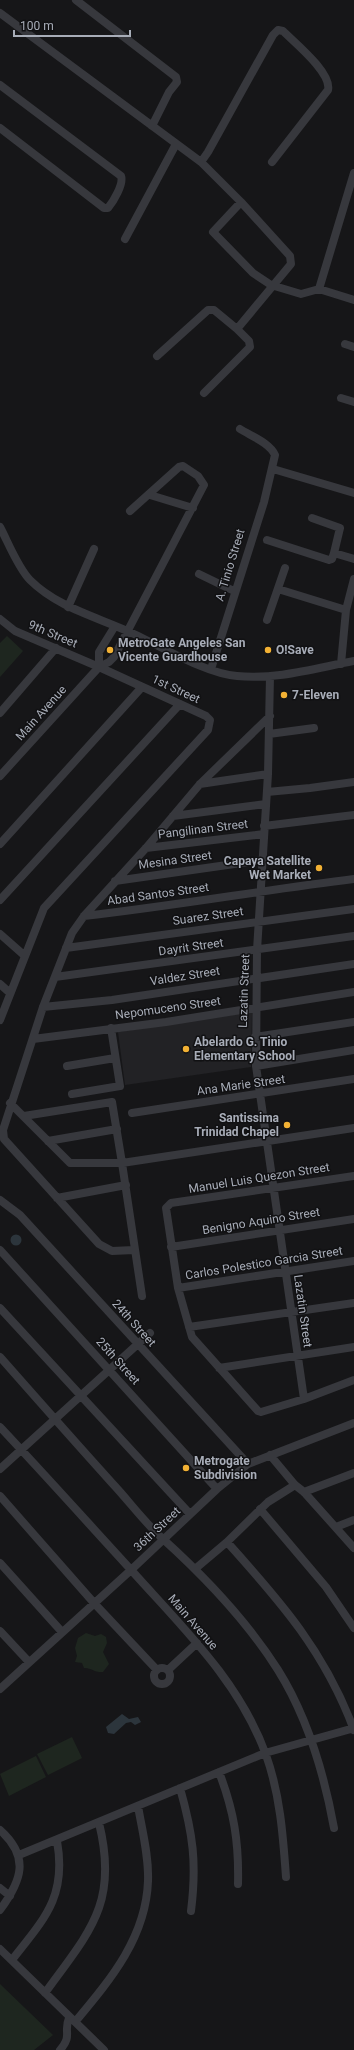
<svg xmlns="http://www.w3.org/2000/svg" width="354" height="2050" viewBox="0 0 354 2050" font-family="Roboto,sans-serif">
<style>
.built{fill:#222225}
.green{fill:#1e261f}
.water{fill:#2c353c}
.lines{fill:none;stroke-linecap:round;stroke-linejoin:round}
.minor{stroke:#37383d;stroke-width:8}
.poi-dot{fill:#f2b134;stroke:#111113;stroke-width:1.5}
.labels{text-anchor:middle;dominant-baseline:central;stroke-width:3;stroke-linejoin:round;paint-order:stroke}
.street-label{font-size:12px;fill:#a8adb8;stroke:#111113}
.poi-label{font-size:12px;font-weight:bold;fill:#a8adb8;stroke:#111113;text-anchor:start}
</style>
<rect width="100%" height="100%" fill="#161618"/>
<!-- built -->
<path class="built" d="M 252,1012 L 251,1067 L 125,1085 L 118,1032 Z"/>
<!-- green -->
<path class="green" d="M 7,636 L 23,651 L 0,677 L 0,643 Z
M 86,1633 L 95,1636 L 101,1634 L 106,1637 L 107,1643 L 103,1652 L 109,1664 L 103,1672 C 95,1673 90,1667 84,1668 L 82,1663 L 75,1662 L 77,1656 L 75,1648 L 78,1638 Z
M 72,1737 L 82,1758 L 48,1775 L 37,1754 Z
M 36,1756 L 46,1777 L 9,1796 L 0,1774 Z
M 0,1984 L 53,2035 L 34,2050 L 0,2050 Z"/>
<!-- water -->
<path class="water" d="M10.5 1240a5.5 5.5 0 1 1 11 0a5.5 5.5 0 1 1-11 0Z
M 122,1714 L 129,1719 L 138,1717 L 141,1722 L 135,1725 L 131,1722 L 126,1723 L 114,1734 L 108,1733 L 106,1727 Z"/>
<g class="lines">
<!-- minor -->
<path class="minor" d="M 76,0 L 176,77 L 177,82 L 169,92 L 152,126
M 0,13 L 201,162 L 208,152 L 273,35 L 278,30 L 283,31 C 295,43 332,73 328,90 L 272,162
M 0,85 L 121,176 C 124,184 113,202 108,208 L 104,208 L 0,128
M 201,162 L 241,202 L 213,232 L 253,273 L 271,285 L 301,294 L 319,289 L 354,300
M 125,239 L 176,144
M 319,289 L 354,173
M 345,344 L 354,347
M 157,356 L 208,310 L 214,310 L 237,329 L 291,264 L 290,256 L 241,202
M 204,393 L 250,347 L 249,341 L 237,329
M 341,398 L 354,402
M 273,469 L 354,493
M 150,495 L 193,508
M 312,518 L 340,528 L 334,553
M 0,527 C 8,542 18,568 30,580 C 58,608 98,617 134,634 C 162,647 207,674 237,676 C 276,680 316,668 354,661
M 267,540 L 329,560 L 332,559 L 334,553 L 354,559
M 199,574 L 234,591
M 278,589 L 346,610
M 68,607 L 94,549
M 0,619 L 15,631 L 99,667 L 206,716 L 210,720 L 208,730 L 44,908 L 0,1020
M 267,620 L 285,568
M 341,664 L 346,610 L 354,579
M 99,667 L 99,652 L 115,626
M 211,669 L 264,502 L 275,455 C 270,443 251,436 240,429
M 270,676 L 268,774 L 257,950 L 256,1066 L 304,1399
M 0,713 L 56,648
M 269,734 L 314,728
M 0,776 L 99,667 L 109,662 L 114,657 L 204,485 L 198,476 L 183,466 L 179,467 L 130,511
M 200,784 L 268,774
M 267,792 L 310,788 L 354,782
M 173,816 L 266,804
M 264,826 L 354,815
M 0,844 L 142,687
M 146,848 L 264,834
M 115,881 L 262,860
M 0,900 L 180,704
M 84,916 C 174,906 264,890 354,879
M 0,934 L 25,956
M 66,948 L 354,909
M 55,977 L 354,936
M 0,984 L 10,993
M 43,1007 L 112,1000 L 354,964
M 255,1037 L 354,1022
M 33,1039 L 166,1022 L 354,992
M 67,1066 L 115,1058
M 256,1066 L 354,1050
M 72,1094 L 120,1086 L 111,1028
M 10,1103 L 70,1163 L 122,1163 L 142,1296
M 132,1113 L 354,1079
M 24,1116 L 112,1102 L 122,1163 L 354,1128
M 48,1141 L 117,1129
M 354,1176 L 171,1203 L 166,1208 L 178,1288 L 192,1337 L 258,1411 L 261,1412 L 304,1399 L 354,1380
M 57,1198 L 126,1185
M 0,1200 L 20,1215 L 248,1464
M 171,1247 L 354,1219
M 0,1250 L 217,1489
M 134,1250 L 112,1251 L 99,1244 L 4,1139 L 3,1130 L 43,1007 L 72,933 L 84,916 L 146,848 L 200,784 L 270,716
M 178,1288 L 354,1261
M 0,1308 L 190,1514
M 189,1327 L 354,1303
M 0,1357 C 37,1399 74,1441 112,1483 C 129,1501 144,1522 163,1539 C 205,1577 247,1621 278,1670 C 308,1718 324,1773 334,1828
M 219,1368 L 354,1347
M 0,1427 C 45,1475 89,1524 133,1572 C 183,1628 240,1682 266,1755 C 280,1794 283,1835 286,1877
M 270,1455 L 295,1485 L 304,1492 L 354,1548
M 0,1469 L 150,1333
M 304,1492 L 354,1473
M 0,1496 L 94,1603 L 157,1670
M 260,1509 L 326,1587 L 354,1628
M 336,1527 L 354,1520
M 227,1542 C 281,1602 325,1652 354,1730
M 0,1563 L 62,1632
M 195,1569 L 227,1542 L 268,1502 L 295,1485
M 0,1631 L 29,1662
M154 1676a8 8 0 1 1 16 0a8 8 0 1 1-16 0Z
M 168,1670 L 197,1643
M 0,1689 L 131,1570 L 217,1489 L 248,1464 L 354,1423
M 219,1772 C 234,1811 239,1842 238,1884
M 180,1788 C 193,1834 197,1863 191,1911
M 0,1830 C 30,1857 22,1880 0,1910
M 19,1855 L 265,1753 L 354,1728
M 0,1888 L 10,1896
M 0,1949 L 104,2050
M 12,1960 C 44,1919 67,1897 57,1841
M 45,1993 C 89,1932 119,1904 99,1823
M 75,2022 C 110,1980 146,1938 148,1881 C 149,1856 142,1830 138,1806
M 60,2050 C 73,2035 63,2032 69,2018"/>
</g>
<!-- markers -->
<g class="poi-dot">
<circle cx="110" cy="650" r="4"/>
<circle cx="268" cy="650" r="4"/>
<circle cx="284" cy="695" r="4"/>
<circle cx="319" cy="868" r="4"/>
<circle cx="186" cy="1049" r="4"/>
<circle cx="287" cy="1125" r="4"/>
<circle cx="186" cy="1468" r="4"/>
</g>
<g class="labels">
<!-- street labels -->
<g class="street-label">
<text transform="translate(230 565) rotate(-73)">A. Tinio Street</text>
<text transform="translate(53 634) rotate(23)">9th Street</text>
<text transform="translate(176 689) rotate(25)">1st Street</text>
<text transform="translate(41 713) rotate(-48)">Main Avenue</text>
<text transform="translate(203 829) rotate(-7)">Pangilinan Street</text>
<text transform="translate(175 860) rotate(-8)">Mesina Street</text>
<text transform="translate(158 894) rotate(-8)">Abad Santos Street</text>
<text transform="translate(208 916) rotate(-8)">Suarez Street</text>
<text transform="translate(191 947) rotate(-8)">Dayrit Street</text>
<text transform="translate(185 976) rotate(-9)">Valdez Street</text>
<text transform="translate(244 991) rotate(-88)">Lazatin Street</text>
<text transform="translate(168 1008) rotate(-8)">Nepomuceno Street</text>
<text transform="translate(241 1085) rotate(-8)">Ana Marie Street</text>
<text transform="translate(259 1178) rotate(-9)">Manuel Luis Quezon Street</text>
<text transform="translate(261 1221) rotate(-9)">Benigno Aquino Street</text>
<text transform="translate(264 1263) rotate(-9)">Carlos Polestico Garcia Street</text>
<text transform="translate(303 1311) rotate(82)">Lazatin Street</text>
<text transform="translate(134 1323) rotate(48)">24th Street</text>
<text transform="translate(118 1361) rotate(48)">25th Street</text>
<text transform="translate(157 1529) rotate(-43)">36th Street</text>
<text transform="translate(193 1622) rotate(49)">Main Avenue</text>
</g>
<!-- poi labels -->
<g class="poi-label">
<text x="118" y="643">MetroGate Angeles San<tspan x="118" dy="14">Vicente Guardhouse</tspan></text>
<text x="276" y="650">O!Save</text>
<text x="292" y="695">7-Eleven</text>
<text x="311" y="861" text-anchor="end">Capaya Satellite<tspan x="311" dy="14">Wet Market</tspan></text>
<text x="194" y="1042">Abelardo G. Tinio<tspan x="194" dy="14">Elementary School</tspan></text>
<text x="279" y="1118" text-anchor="end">Santissima<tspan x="279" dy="14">Trinidad Chapel</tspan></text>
<text x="194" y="1461">Metrogate<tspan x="194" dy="14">Subdivision</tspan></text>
</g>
</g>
<!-- scale -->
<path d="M14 30v6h116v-6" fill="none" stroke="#a8adb8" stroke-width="2"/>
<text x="20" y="30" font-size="12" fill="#a8adb8" stroke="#111113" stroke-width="3" paint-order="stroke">100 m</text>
</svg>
